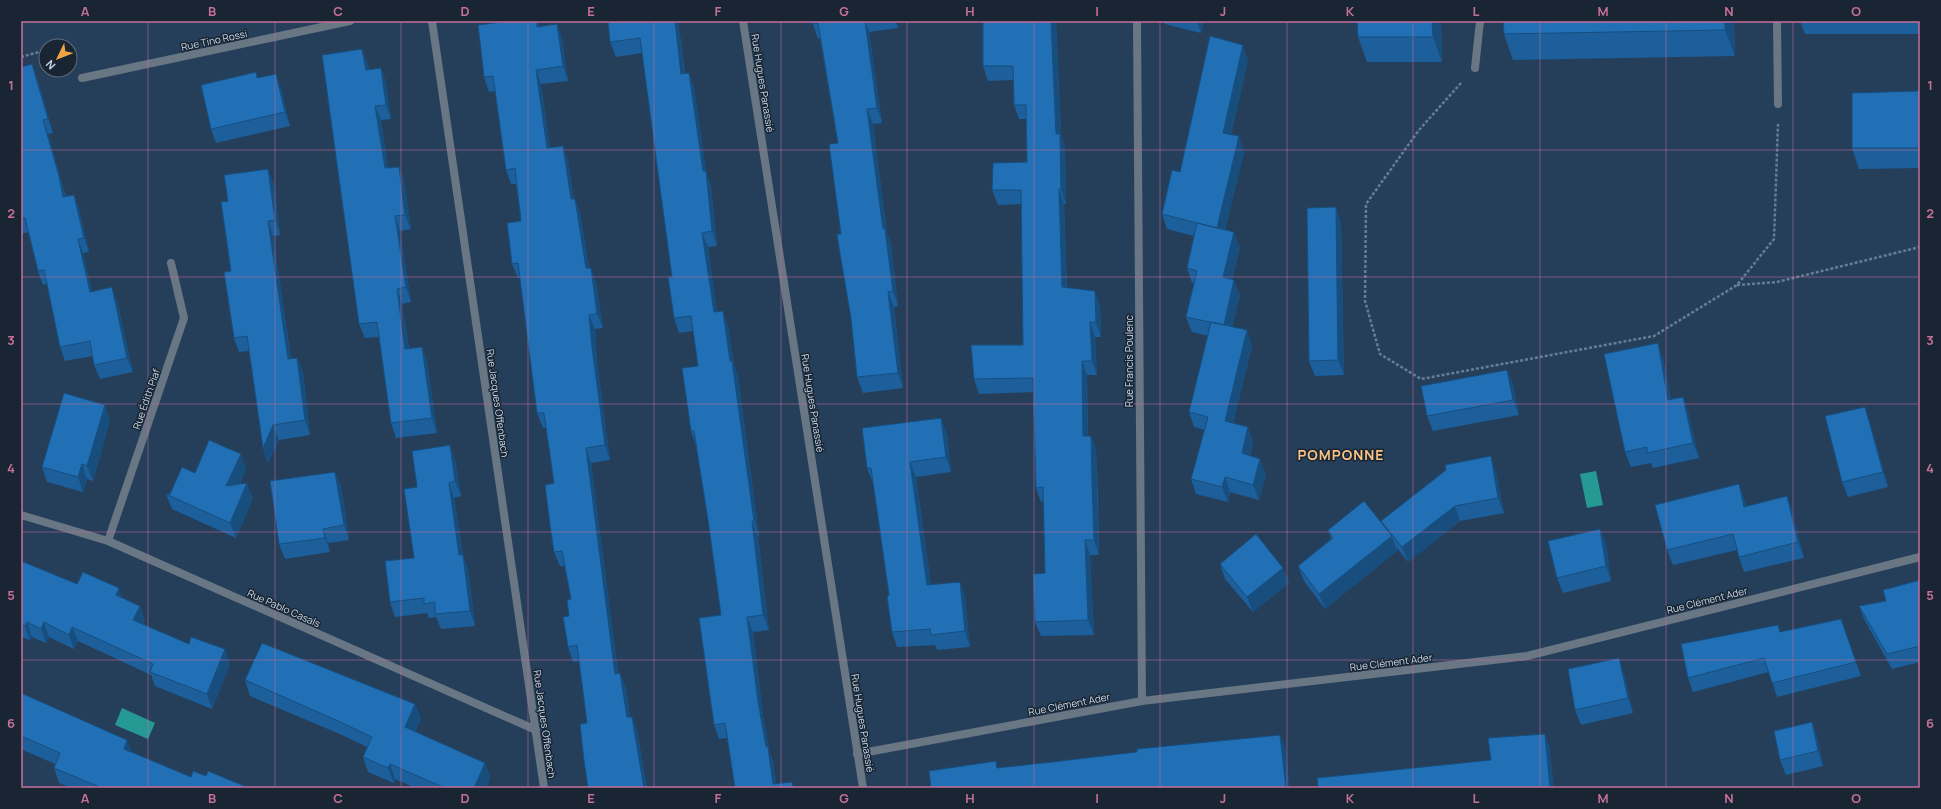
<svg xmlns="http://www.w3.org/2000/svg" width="1941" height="809" viewBox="0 0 1941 809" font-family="Manrope,sans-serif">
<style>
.water{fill:#259993}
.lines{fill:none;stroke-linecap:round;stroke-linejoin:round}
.path{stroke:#677d94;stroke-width:2.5;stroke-dasharray:3 2;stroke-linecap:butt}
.lane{stroke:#697683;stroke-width:8}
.street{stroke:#697683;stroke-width:8}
.wall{fill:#1c5f9b}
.shaded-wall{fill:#174e7e}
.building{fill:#216fb4;stroke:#174e7e}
.grid{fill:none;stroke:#c66f9c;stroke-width:1;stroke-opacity:0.55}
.labels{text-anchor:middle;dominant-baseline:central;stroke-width:3;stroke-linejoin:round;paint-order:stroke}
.street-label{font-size:10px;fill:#cadaeb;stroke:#192532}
.district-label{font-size:14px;font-weight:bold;letter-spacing:1px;fill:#f9c385;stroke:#192532}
.neatline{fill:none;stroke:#c66f9c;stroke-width:1.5}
.grid-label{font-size:13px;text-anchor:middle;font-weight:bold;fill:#c66f9c}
</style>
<rect width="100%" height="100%" fill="#253f5a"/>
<!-- water -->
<path class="water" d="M 1596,471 L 1603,505 L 1587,508 L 1580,474 Z
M 122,708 L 155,723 L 148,739 L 115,725 Z"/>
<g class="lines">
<!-- path -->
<path class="path" d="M 21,57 L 46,50
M 1461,83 L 1419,130 L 1366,204 L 1365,301 L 1380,354 L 1421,379 L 1654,336 L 1737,285 L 1774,239 L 1778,124
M 1737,285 L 1777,282 L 1920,247"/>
<!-- lane -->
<path class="lane" d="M 1777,21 L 1778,104
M 1475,68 L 1480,21"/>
<!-- street -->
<path class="street" d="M 432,21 L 544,788
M 743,21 L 863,788
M 1137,21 L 1142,701
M 82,78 L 350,21
M 21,515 L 108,541 L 536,730
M 108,541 L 184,318 L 171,263
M 857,754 L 1142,701 L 1527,656 L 1920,557"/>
</g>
<!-- wall -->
<path class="wall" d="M 608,21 L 678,21 L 685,73 L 694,87 L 706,172 L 711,186 L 717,246 L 708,247 L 717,312 L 728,326 L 734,365 L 738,376 L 759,536 L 758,536 L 769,630 L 753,632 L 763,716 L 770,753 L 773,762 L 776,784 L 792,782 L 794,788 L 735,788 L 727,738 L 719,739 L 714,725 L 721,615 L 709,527 L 696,446 L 691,431 L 698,366 L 693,331 L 679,333 L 674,318 L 672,277 L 642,53 L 616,57 L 610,42 Z
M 812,21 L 897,21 L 898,28 L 869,32 L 882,123 L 873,124 L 887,234 L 891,244 L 898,306 L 894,307 L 903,388 L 863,393 L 857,377 L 851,318 L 841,234 L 838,143 L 820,38 L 818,39 Z
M 983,21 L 1056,21 L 1061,135 L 1065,148 L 1066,204 L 1064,204 L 1067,288 L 1100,305 L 1101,337 L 1095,337 L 1097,375 L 1087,375 L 1088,436 L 1091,436 L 1096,450 L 1098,495 L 1099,555 L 1090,555 L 1094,635 L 1041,636 L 1035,622 L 1045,573 L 1044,501 L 1041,502 L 1036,488 L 1033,392 L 979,394 L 974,379 L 1023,345 L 1021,204 L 998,205 L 992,190 L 1027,162 L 1026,119 L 1019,119 L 1014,105 L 1013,80 L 988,81 L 983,66 Z
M 1164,21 L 1204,21 L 1201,33 L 1165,24 Z
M 1441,21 L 1442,62 L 1367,62 L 1358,37 Z
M 1734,21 L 1735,56 L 1513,60 L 1504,34 Z
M 1800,21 L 1920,21 L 1920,34 L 1805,34 Z
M 557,24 L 562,39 L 568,81 L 541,84 L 550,148 L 563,146 L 568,161 L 574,199 L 575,199 L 580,213 L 589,268 L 596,282 L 603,328 L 595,329 L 597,362 L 610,460 L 591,463 L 618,673 L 626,688 L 630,717 L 632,717 L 637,731 L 647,788 L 588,788 L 587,723 L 579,661 L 573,662 L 568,647 L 569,616 L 571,599 L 565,566 L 560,566 L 554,552 L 554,483 L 546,428 L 543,428 L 537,413 L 520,278 L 518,278 L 512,264 L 521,221 L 516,184 L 511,184 L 506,170 L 495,91 L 489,92 L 484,77 L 539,26 Z
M 1248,60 L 1231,135 L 1244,152 L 1225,230 L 1240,247 L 1232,279 L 1240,295 L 1232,327 L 1247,330 L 1252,346 L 1233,423 L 1253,442 L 1250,456 L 1266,474 L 1259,500 L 1230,492 L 1228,502 L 1196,494 L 1191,479 L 1205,430 L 1194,427 L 1189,412 L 1208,336 L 1192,332 L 1186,317 L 1194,283 L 1192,283 L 1187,268 L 1194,236 L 1167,229 L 1162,214 L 1180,172 Z
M 368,64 L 369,70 L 381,68 L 386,83 L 391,119 L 381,120 L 388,168 L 399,167 L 404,181 L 411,229 L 400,231 L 411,302 L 402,304 L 409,348 L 422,347 L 427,361 L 437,433 L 396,438 L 391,423 L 379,337 L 365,338 L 359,324 Z
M 21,67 L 37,78 L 53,133 L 48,134 L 64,190 L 66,196 L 74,195 L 79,209 L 89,252 L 83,253 L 92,292 L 117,301 L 133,372 L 100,379 L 94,365 L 93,356 L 65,361 L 60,347 L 47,284 L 43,285 L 38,271 L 29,232 L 21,234 Z
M 256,72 L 258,78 L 276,74 L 281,89 L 290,126 L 216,143 L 211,129 Z
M 1920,91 L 1920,168 L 1859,169 L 1852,148 Z
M 274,184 L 280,235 L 273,236 L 291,358 L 297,358 L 303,372 L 310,435 L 279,440 L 268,463 L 263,448 L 249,351 L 239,352 L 234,338 L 228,201 Z
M 1341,222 L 1344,375 L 1315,376 L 1309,361 Z
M 1663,358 L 1671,400 L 1683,397 L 1688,412 L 1699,458 L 1653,468 L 1651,463 L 1631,467 L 1625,452 Z
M 1507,370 L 1513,385 L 1519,415 L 1433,431 L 1427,416 Z
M 110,420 L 93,481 L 87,479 L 83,492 L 47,482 L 42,467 Z
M 1870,422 L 1888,487 L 1848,497 L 1842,482 Z
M 947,433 L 951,472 L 916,477 L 931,585 L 960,582 L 965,598 L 970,647 L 937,650 L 935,645 L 897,647 L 892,632 L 889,595 L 873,483 L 867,468 Z
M 450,445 L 455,460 L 461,496 L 454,498 L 463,555 L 468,569 L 475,626 L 441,629 L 436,617 L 429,618 L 427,613 L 395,617 L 390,602 L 414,558 L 417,487 Z
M 246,469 L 240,484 L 253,498 L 236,538 L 172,509 L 166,494 L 170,494 L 195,473 Z
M 1496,472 L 1504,513 L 1460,521 L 1408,562 L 1397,548 L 1397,551 L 1325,609 L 1304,581 L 1298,566 L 1331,539 L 1328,530 L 1382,523 Z
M 1739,484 L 1744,499 L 1746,506 L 1787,496 L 1792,511 L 1804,558 L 1744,572 L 1739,557 L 1737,550 L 1673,565 L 1667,550 Z
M 341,486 L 349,540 L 328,543 L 330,552 L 285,559 L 279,544 Z
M 1600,529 L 1606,544 L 1611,581 L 1563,593 L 1557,578 Z
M 21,561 L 77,584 L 123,598 L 145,620 L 143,625 L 230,664 L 212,709 L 155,686 L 151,675 L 78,641 L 74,649 L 49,637 L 46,643 L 32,637 L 30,640 L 21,637 Z
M 1220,564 L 1283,568 L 1289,583 L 1253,612 L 1225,579 Z
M 1920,580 L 1920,662 L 1892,669 L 1865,621 L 1859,606 L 1886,601 Z
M 1841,619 L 1861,676 L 1777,697 L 1769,672 L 1693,692 L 1688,678 L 1781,632 Z
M 1624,673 L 1633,713 L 1581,725 L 1575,710 Z
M 245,680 L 415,704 L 421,719 L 415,732 L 485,763 L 490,778 L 486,788 L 416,788 L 395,779 L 394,783 L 368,772 L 363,757 L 367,747 L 342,735 L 250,696 Z
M 21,693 L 132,752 L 191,777 L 206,776 L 249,788 L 72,788 L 59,783 L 54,768 L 55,764 L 21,749 Z
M 1812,722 L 1817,737 L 1823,766 L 1786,775 L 1780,760 Z"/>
<!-- shaded-wall -->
<path class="shaded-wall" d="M 537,21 L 538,21 L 542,32 L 537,27 Z
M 675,21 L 678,21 L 686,88 L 681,74 Z
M 865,21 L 869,32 L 882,123 L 877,108 Z
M 895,21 L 897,21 L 898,28 Z
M 1051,21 L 1056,21 L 1061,135 L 1065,148 L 1066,204 L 1061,189 L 1056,134 Z
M 1197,21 L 1204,21 L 1201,33 Z
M 1432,21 L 1441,21 L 1442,62 L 1433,37 Z
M 1725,21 L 1734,21 L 1735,56 L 1725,30 Z
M 557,24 L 562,39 L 568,81 L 563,66 Z
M 1243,45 L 1248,60 L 1228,148 L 1223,133 Z
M 362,49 L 368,64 L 371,85 L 366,70 Z
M 32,64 L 37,78 L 53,133 L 48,119 Z
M 381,68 L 386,83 L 391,119 L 386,105 Z
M 536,70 L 541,84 L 552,163 L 547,148 Z
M 689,73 L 694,87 L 706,172 L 711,186 L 717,246 L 712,231 Z
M 276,74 L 281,89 L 290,126 L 285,112 Z
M 375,106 L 381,120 L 390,183 L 385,168 Z
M 867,109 L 873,124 L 887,234 L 891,244 L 898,306 L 893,291 L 883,229 Z
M 43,120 L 48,134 L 64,190 L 68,211 L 63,197 Z
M 1239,136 L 1244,152 L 1222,243 L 1217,228 Z
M 563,146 L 568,161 L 576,214 L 571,199 Z
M 399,167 L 404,181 L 411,229 L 405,215 Z
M 268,169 L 274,184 L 280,235 L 275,220 Z
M 1059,189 L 1064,204 L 1067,302 L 1062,287 Z
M 74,195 L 79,209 L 89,252 L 84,238 Z
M 575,199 L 580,213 L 591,283 L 586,268 Z
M 1336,207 L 1341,222 L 1344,375 L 1338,360 Z
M 395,216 L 400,231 L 411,302 L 406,287 Z
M 268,221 L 273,236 L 293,373 L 288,359 Z
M 1234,232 L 1240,247 L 1228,292 L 1223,277 Z
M 702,233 L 708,247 L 719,327 L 714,312 Z
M 78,239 L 83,253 L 95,306 L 90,292 Z
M 591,268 L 596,282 L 603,328 L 597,314 Z
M 1234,280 L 1240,295 L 1229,340 L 1224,325 Z
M 112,287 L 117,301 L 133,372 L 127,358 Z
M 397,289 L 402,304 L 411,364 L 405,349 Z
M 1095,291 L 1100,305 L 1101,337 L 1096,323 Z
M 888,292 L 894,307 L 903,388 L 898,373 Z
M 723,311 L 728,326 L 734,365 L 738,376 L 759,536 L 754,521 Z
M 589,315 L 595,329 L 597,362 L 610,460 L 605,445 L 592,347 Z
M 1090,322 L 1095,337 L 1097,375 L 1092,361 Z
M 1247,330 L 1252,346 L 1230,436 L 1225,421 Z
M 1658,343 L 1663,358 L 1674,415 L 1668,400 Z
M 422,347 L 427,361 L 437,433 L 432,418 Z
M 297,358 L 303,372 L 310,435 L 305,420 Z
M 1082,361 L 1087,375 L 1088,450 L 1083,436 Z
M 1507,370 L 1513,385 L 1519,415 L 1513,400 Z
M 1683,397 L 1688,412 L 1699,458 L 1693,443 Z
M 105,405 L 110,420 L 93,481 L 87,466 Z
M 1865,407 L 1870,422 L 1888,487 L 1883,472 Z
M 941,418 L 947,433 L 951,472 L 946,457 Z
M 273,425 L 279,440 L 268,463 L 263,448 Z
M 1248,427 L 1253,442 L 1247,468 L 1242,453 Z
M 1091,436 L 1096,450 L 1099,555 L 1094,540 Z
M 450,445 L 455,460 L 461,496 L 455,481 Z
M 586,448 L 591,463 L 620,689 L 615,674 Z
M 241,454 L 246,469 L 232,501 L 226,486 Z
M 1491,456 L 1496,472 L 1504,513 L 1498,498 Z
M 1260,459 L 1266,474 L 1259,500 L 1253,485 Z
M 910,462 L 916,477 L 933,600 L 927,585 Z
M 82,464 L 87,479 L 83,492 L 78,477 Z
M 335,472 L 341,486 L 349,540 L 344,525 Z
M 1225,477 L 1230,492 L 1228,502 L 1222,487 Z
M 247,483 L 253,498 L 236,538 L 230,523 Z
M 449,483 L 454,498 L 465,570 L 459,555 Z
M 1739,484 L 1744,499 L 1750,522 L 1744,507 Z
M 1787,496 L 1792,511 L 1804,558 L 1798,542 Z
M 1455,506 L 1460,521 L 1408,562 L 1402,547 Z
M 752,521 L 758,536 L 769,630 L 763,615 Z
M 323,529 L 328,543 L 330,552 L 325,538 Z
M 1600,529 L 1606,544 L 1611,581 L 1606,566 Z
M 1392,536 L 1397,551 L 1325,609 L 1319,594 Z
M 1085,540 L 1090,555 L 1094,635 L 1088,620 Z
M 463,555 L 468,569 L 475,626 L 470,611 Z
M 1283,568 L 1289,583 L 1253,612 L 1247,597 Z
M 960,582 L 965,598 L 970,647 L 965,631 Z
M 119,588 L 124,602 L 116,595 Z
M 140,606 L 145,620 L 138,635 L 133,620 Z
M 747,617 L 753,632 L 763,716 L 770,753 L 773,762 L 777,788 L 773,784 L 766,747 L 758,701 Z
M 27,622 L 32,637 L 30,640 L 25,626 Z
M 44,622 L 49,637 L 46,643 L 41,629 Z
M 72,627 L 78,641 L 74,649 L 69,635 Z
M 225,649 L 230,664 L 212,709 L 207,694 Z
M 1619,658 L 1624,673 L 1633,713 L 1628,698 Z
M 620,673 L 626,688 L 632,732 L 627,717 Z
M 415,704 L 421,719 L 411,743 L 405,727 Z
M 632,717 L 637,731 L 647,788 L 644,788 Z
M 1812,722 L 1817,737 L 1823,766 L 1818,751 Z
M 1545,734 L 1550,748 L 1554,788 L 1550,788 Z
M 1280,735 L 1286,749 L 1290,788 L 1286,788 Z
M 127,740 L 133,755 L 124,749 Z
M 485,763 L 490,778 L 486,788 L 474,788 Z
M 390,764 L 395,779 L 394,783 L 388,768 Z"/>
<!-- building -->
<path class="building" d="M 510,21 L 537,21 L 537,27 L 557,24 L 563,66 L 536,70 L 547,148 L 563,146 L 571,199 L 575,199 L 586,268 L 591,268 L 597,314 L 589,315 L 592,347 L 605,445 L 586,448 L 615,674 L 620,673 L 627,717 L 632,717 L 644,788 L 588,788 L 584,761 L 580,724 L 587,723 L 577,645 L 568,647 L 563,617 L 569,616 L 567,600 L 571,599 L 562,551 L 554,552 L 550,525 L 545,485 L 554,483 L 544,413 L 537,413 L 518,263 L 512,264 L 507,223 L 521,221 L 515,168 L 506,170 L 493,76 L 484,77 L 478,25 Z
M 608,21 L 675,21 L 681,74 L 689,73 L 703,171 L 706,171 L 712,231 L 702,233 L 714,312 L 723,311 L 730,361 L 732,361 L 754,521 L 752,521 L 763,615 L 747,617 L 758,701 L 766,747 L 768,747 L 773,784 L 792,782 L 793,788 L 735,788 L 725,723 L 714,725 L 699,618 L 721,615 L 709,527 L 694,431 L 691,431 L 682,368 L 698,366 L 691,316 L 674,318 L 668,277 L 672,277 L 640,38 L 610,42 Z
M 812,21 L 865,21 L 877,108 L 867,109 L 883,229 L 885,229 L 893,291 L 888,292 L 898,373 L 857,377 L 851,318 L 839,248 L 837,234 L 841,234 L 829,144 L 838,143 L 818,23 L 812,24 Z
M 983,21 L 1051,21 L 1056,134 L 1060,134 L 1061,189 L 1059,189 L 1062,287 L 1095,291 L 1096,323 L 1090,322 L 1092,361 L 1082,361 L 1083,436 L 1091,436 L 1092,481 L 1094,540 L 1085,540 L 1088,620 L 1035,622 L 1033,574 L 1045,573 L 1043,487 L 1036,488 L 1033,378 L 974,379 L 971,345 L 1023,345 L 1021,190 L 992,190 L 993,163 L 1027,162 L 1026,105 L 1014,105 L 1013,66 L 983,66 Z
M 1357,21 L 1432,21 L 1433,37 L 1358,37 Z
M 1503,21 L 1725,21 L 1725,30 L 1504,34 Z
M 1210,36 L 1243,45 L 1223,133 L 1239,136 L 1217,228 L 1162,214 L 1172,170 L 1180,172 Z
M 362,49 L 366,70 L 381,68 L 386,105 L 375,106 L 385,168 L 399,167 L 405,215 L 395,216 L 406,287 L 397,289 L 405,349 L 422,347 L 432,418 L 391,423 L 377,322 L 359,324 L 322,55 Z
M 32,64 L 48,119 L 43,120 L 59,176 L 63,197 L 74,195 L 84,238 L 78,239 L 90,292 L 112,287 L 127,358 L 94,365 L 90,341 L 60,347 L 44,270 L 38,271 L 25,218 L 21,219 L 21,67 Z
M 256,72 L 257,78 L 276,74 L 285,112 L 211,129 L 201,85 Z
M 1920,91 L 1920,148 L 1852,148 L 1852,93 Z
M 268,169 L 275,220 L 268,221 L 288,359 L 297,358 L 305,420 L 273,425 L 263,448 L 247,336 L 234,338 L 224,272 L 231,271 L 221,202 L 228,201 L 224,175 Z
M 1336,207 L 1338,360 L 1309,361 L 1307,208 Z
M 1197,223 L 1234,232 L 1223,277 L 1234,280 L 1224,325 L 1186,317 L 1197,271 L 1187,268 Z
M 1211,322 L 1247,330 L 1225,421 L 1248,427 L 1242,453 L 1260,459 L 1253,485 L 1225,477 L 1222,487 L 1191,479 L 1208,417 L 1189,412 Z
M 1658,343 L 1668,400 L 1683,397 L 1693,443 L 1647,453 L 1647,447 L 1625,452 L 1604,354 Z
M 1507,370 L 1513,400 L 1427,416 L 1421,386 Z
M 64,393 L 105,405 L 87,466 L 82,464 L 78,477 L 42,467 Z
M 1865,407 L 1883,472 L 1842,482 L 1825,416 Z
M 941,418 L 946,457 L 910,462 L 927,585 L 960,582 L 965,631 L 931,635 L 930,629 L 892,632 L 887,596 L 889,595 L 871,468 L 867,468 L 862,428 Z
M 209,440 L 241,454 L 226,486 L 247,483 L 230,523 L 166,494 L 170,494 L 182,467 L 195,473 Z
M 450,445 L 455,481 L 449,483 L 459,555 L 463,555 L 470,611 L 435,614 L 435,602 L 424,604 L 424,598 L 390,602 L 385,561 L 414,558 L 404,489 L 417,487 L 412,451 Z
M 1491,456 L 1498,498 L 1455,506 L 1402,547 L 1381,521 L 1446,470 L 1445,465 Z
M 335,472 L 344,525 L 323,529 L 325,538 L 279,544 L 270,481 Z
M 1739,484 L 1744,507 L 1787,496 L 1798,542 L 1739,557 L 1733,534 L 1667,550 L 1655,505 Z
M 1364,501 L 1392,536 L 1319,594 L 1298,566 L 1333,538 L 1328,530 Z
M 1600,529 L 1606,566 L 1557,578 L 1548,541 Z
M 1256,534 L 1283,568 L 1247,597 L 1220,564 Z
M 21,561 L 77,584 L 83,572 L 119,588 L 116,595 L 140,606 L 133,620 L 189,644 L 191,637 L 225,649 L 207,694 L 150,672 L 153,664 L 72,627 L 69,635 L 44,622 L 41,629 L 27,622 L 25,626 L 21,624 Z
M 1920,580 L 1920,646 L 1887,654 L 1859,606 L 1886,601 L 1883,590 Z
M 1841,619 L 1856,662 L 1772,683 L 1764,658 L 1688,678 L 1681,644 L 1778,625 L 1780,632 Z
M 262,643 L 415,704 L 405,727 L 485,763 L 474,788 L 445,788 L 390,764 L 388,768 L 363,757 L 372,737 L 336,720 L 245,680 Z
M 1619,658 L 1628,698 L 1575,710 L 1568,669 Z
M 21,693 L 127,740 L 124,749 L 191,777 L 193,771 L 206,776 L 208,771 L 249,788 L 102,788 L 54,768 L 60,753 L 21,736 Z
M 1812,722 L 1818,751 L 1780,760 L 1774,731 Z
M 1545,734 L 1550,788 L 1318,788 L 1317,778 L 1491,760 L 1488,738 Z
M 1280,735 L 1286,788 L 931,788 L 929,771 L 996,761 L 997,768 L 1052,762 L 1137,752 L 1137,749 Z"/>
<!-- grid -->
<path class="grid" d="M 148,21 L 148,788M 275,21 L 275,788M 401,21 L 401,788M 528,21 L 528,788M 654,21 L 654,788M 781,21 L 781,788M 907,21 L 907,788M 1034,21 L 1034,788M 1160,21 L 1160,788M 1287,21 L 1287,788M 1413,21 L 1413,788M 1540,21 L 1540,788M 1666,21 L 1666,788M 1793,21 L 1793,788M 21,150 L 1920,150M 21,277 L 1920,277M 21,404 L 1920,404M 21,532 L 1920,532M 21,660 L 1920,660"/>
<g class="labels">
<!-- street labels -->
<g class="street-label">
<text transform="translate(214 40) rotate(-12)">Rue Tino Rossi</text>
<text transform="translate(763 83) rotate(81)">Rue Hugues Panassié</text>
<text transform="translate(1129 361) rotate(-90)">Rue Francis Poulenc</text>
<text transform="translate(146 399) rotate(-71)">Rue Édith Piaf</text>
<text transform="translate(498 403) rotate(82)">Rue Jacques Offenbach</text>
<text transform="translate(813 403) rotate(81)">Rue Hugues Panassié</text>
<text transform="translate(1707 600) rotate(-14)">Rue Clément Ader</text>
<text transform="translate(284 608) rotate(24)">Rue Pablo Casals</text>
<text transform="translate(1391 662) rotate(-7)">Rue Clément Ader</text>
<text transform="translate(1069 704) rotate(-11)">Rue Clément Ader</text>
<text transform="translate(863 723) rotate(81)">Rue Hugues Panassié</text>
<text transform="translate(545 724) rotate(82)">Rue Jacques Offenbach</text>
</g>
<!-- district labels -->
<g class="district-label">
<text x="1341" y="454">POMPONNE</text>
</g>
</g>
<!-- border -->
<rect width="1941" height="809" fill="none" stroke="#192532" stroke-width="44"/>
<!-- north arrow -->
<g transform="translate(58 58) rotate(227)"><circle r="19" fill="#192532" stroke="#606d7c"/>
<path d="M0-3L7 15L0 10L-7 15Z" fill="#f1a540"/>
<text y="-6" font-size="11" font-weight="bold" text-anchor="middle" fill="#cadaeb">N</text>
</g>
<rect x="22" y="22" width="1897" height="765" class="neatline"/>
<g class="grid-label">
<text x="85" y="16">A</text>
<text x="212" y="16">B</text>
<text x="338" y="16">C</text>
<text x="465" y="16">D</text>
<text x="591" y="16">E</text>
<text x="718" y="16">F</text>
<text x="844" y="16">G</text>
<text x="970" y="16">H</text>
<text x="1097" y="16">I</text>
<text x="1223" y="16">J</text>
<text x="1350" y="16">K</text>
<text x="1476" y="16">L</text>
<text x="1603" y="16">M</text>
<text x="1729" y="16">N</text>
<text x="1856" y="16">O</text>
<text x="11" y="90">1</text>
<text x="1930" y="90">1</text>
<text x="11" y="218">2</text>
<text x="1930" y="218">2</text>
<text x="11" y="345">3</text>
<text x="1930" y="345">3</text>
<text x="11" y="473">4</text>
<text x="1930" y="473">4</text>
<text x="11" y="600">5</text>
<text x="1930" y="600">5</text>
<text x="11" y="728">6</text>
<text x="1930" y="728">6</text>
<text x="85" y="803">A</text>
<text x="212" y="803">B</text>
<text x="338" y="803">C</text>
<text x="465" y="803">D</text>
<text x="591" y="803">E</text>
<text x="718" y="803">F</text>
<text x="844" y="803">G</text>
<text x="970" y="803">H</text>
<text x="1097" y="803">I</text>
<text x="1223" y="803">J</text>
<text x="1350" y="803">K</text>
<text x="1476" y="803">L</text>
<text x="1603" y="803">M</text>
<text x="1729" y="803">N</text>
<text x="1856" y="803">O</text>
</g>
</svg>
